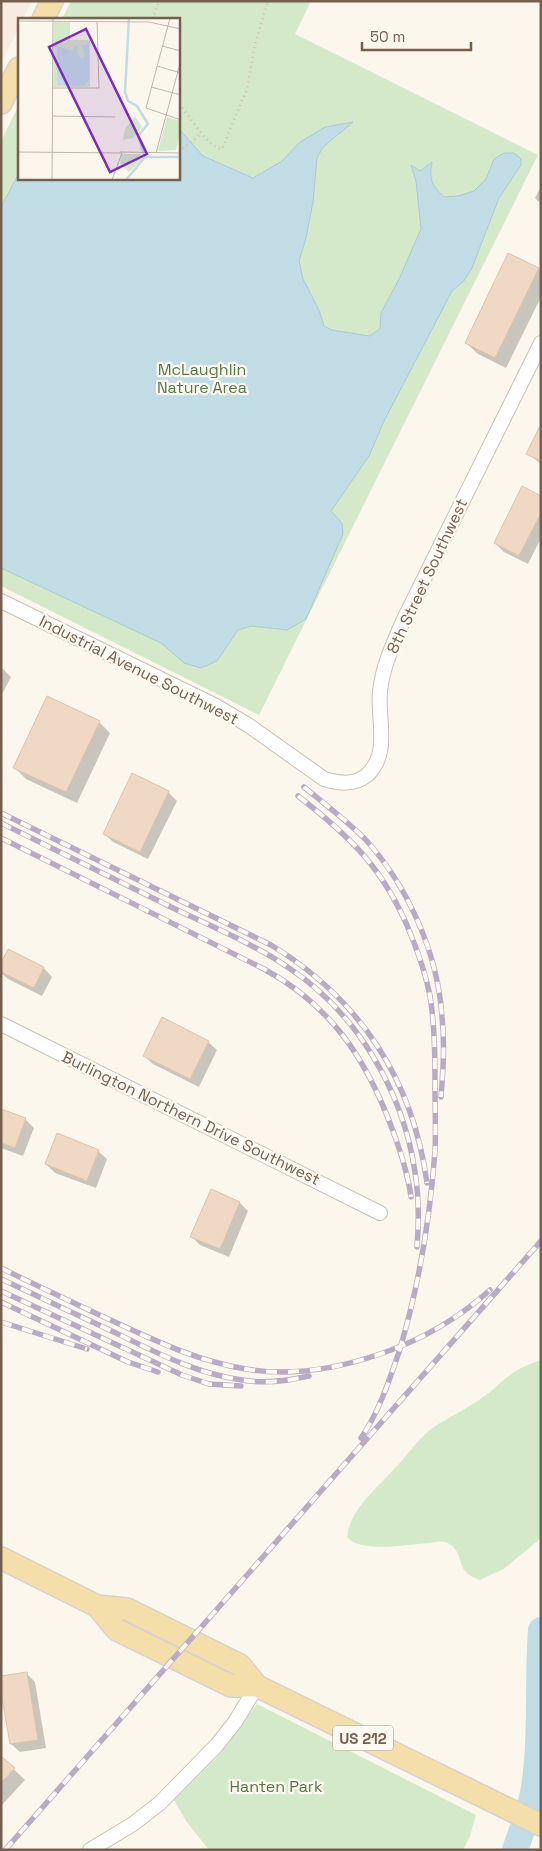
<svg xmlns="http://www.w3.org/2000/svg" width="542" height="1851" viewBox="0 0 542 1851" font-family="'Space Grotesk',sans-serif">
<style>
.commercial{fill:#faebe1}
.green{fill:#d4e8ca}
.water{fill:#c1dce4;stroke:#a8cad5}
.shadow{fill:#0003}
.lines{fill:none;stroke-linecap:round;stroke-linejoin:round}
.river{stroke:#c1dce4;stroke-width:26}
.building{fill:#efd9c5;stroke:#e0c2a7}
.street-casing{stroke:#cdc0b2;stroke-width:16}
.primary-casing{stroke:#d8d2ce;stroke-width:24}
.path{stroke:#d4bda8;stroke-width:2.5;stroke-dasharray:1 4;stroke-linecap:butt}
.street{stroke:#fff;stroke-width:14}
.primary{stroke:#f4dfaa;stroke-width:21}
.rail-casing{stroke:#bbaac5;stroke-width:5.5}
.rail{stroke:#fefaf2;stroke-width:4;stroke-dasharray:11;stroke-linecap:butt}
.labels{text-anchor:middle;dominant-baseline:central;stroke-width:4.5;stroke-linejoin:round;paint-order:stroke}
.shield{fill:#fefaf2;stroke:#9e8e81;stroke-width:1}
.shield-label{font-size:15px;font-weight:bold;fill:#756050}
.park-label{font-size:16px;fill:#537949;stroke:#fefaf2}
.street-label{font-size:16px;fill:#756050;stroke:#fefaf2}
.inset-river{fill:none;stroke:#c1dce4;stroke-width:2.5}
.inset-road{fill:none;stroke:#c1b6a9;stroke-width:1}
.view{fill:#7b2cbf;fill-opacity:0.15;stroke:#7b2cbf;stroke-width:2.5}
.inset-edge{fill:none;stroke:#756050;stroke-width:2.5}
</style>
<rect width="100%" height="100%" fill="#fbf7ec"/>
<!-- commercial -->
<path class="commercial" d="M 1,1 L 32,1 L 23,19 L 19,19 L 19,28 L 1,63 Z"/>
<!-- green -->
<path class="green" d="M 71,1 L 311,1 L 295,34 L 538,155 L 259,715 L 1,586 L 1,141 L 19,105 L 19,179 L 179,179 L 179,19 L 62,19 Z
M 541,1360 L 541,1538 L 505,1568 L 480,1580 C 474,1578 468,1575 464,1570 C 458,1559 460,1547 445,1542 C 441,1541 435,1542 430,1543 C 410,1544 361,1554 347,1537 C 350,1508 379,1487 397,1466 C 410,1452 421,1435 437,1425 C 452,1415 469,1408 483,1397 C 493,1391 500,1382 510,1375 C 519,1368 530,1364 541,1360 Z
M 257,1704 L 476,1815 L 470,1836 L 463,1850 L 209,1850 L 186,1821 L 174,1800 L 218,1756 Z"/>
<!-- water -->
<path class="water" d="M 353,122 L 323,147 L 317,158 L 313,202 L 306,238 L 299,261 L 303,279 L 319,310 L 324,326 L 332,330 L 369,336 L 380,329 L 381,313 L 400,277 L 421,229 L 416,181 L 411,165 L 420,171 L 432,162 C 429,179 431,184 444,197 L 458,196 L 474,191 L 486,179 L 494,159 L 504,153 L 514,153 L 521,159 L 521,165 L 499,198 L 472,268 L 463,282 L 452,291 L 384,421 L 369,456 L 331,511 L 342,523 L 343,534 L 306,619 L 287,630 L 252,626 L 238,630 L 217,661 L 201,668 L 184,663 L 161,643 L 1,568 L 1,207 L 19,173 L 19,179 L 179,179 L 179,129 L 203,156 L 253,178 L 282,161 L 300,142 L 325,127 Z"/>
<!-- shadow -->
<path class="shadow" d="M 541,186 L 541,204 L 535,198 Z
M 538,269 L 541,271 L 541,297 L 506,368 L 478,354 L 466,343 Z
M 541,431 L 541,464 L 527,453 Z
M 541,497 L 541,538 L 528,564 L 504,552 L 495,543 Z
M 1,667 L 11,677 L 1,696 Z
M 99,722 L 110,733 L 77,803 L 26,779 L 15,768 Z
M 133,775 L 168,792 L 177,801 L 148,859 L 113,842 L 105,834 Z
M 9,951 L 44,968 L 52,977 L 42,996 L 8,979 L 1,973 L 1,966 Z
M 208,1042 L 217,1050 L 199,1087 L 153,1064 L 144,1056 Z
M 1,1110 L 25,1119 L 34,1128 L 23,1156 L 1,1148 Z
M 98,1151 L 107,1159 L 96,1188 L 55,1173 L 46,1164 Z
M 211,1191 L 240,1203 L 248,1211 L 229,1257 L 200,1245 L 192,1237 Z
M 26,1673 L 35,1682 L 46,1748 L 20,1752 L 11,1744 Z
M 1,1757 L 25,1780 L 1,1806 Z"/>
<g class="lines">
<!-- river -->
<path class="river" d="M 515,1850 C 522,1829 531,1809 534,1787 C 542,1735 537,1682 541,1630"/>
</g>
<!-- building -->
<path class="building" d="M 508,253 L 539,268 L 495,358 L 465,343 Z
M 541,424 L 541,461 L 526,454 Z
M 522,486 L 541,496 L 541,513 L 519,556 L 494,543 Z
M 47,696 L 100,721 L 66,792 L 13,768 Z
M 132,773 L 169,791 L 140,852 L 103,834 Z
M 8,949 L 44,967 L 34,988 L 1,972 L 1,963 Z
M 162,1017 L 209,1041 L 190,1079 L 143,1056 Z
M 1,1109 L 26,1118 L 15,1148 L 1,1143 Z
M 57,1133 L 99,1150 L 87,1181 L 45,1164 Z
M 211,1189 L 240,1202 L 220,1249 L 190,1237 Z
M 27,1672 L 38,1740 L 10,1744 L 1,1692 L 1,1676 Z
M 1,1756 L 15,1768 L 1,1783 Z"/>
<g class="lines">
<!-- street casing -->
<g class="street-casing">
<path id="street" d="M 1,601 L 214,705 L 248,725 L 324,779 C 338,783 354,786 367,775 C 391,753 377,719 380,691 C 383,665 394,642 404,619 L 541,343
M 1,1024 L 380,1213
M 90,1850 L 133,1824 L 160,1803 L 216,1746 L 235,1722 L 257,1686"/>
</g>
<!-- primary casing -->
<g class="primary-casing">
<path id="primary" d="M 43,19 L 52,1
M 1,103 L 19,68
M 1,1558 L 97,1606 L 127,1609 L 240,1665 L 257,1686 L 541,1825
M 97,1606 L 117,1630 L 231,1686 L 257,1686"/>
</g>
<!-- path -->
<path class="path" d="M 153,19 L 159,1
M 179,104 C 189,115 208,148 222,149 L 247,89 L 255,44 L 268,1
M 179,152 L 202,133"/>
<!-- street -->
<use href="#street" class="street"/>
<!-- primary -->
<use href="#primary" class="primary"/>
<!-- rail casing -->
<g class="rail-casing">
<path id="rail" d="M 304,787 C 325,804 346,820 365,839 C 408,886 438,954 442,1017 C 445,1044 443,1071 441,1097
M 298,796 C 352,838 385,870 411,935 C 419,955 426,975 430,996 C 435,1027 435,1059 435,1091 C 435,1111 436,1131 435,1151 C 430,1219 419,1286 399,1352 C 389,1381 379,1412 361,1438
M 1,813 L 271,945 C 360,999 413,1080 427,1183
M 1,823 C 59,852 117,880 175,909 C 213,927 254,944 289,968 C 357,1013 403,1091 415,1172 C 419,1197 419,1222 417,1247
M 1,838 L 264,969 C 332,1006 367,1060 393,1131 C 401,1153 408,1174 411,1197
M 1,1268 C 35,1285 70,1301 104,1317 C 149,1338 196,1361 246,1369 C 291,1377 340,1368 383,1353 C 423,1339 459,1318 490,1290
M 1,1279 C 40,1297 79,1316 118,1334 C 157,1353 198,1374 242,1380 C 264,1384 287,1381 309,1376
M 1,1291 L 182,1375 L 209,1384 L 241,1386
M 1,1302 L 128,1362 L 158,1372
M 1,1322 L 87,1349
M 5,1850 L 541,1241"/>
</g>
<!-- rail -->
<use href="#rail" class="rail"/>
</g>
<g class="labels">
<!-- shield labels -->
<rect class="shield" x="333" y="1725.5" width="60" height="25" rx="4"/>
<g class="shield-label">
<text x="363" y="1738">US 212</text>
</g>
<!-- park labels -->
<g class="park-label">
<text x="202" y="369">McLaughlin<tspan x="202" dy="18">Nature Area</tspan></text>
<text x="276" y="1786">Hanten Park</text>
</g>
<!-- street labels -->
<g class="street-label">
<text transform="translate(427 576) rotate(-65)">8th Street Southwest</text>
<text transform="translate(139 670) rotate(27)">Industrial Avenue Southwest</text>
<text transform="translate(191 1118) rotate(26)">Burlington Northern Drive Southwest</text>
</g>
</g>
<!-- overview -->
<g transform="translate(18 18)">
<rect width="162" height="162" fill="#fbf7ec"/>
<path d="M 36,4 L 52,4 L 52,22 L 72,22 L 72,69 L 35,69 ZM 117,98 L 124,109 L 115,120 L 105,122 L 107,111 ZM 149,99 L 162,103 L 162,115 L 158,132 L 142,133 L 140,132 ZM 104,136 L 123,136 L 122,143 L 111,154 L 102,145 Z" fill="#d4e8ca"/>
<path d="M 71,23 L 71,62 L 65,68 L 39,67 L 39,28 L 54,33 L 59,26 L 60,37 L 64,41 L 67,39 L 64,27 L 68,27 Z" fill="#c1dce4"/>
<path class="inset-river" d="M 111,0 L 107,74 L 110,83 L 119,88 L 130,106 L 120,118 L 127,139M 127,139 L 163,139M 108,162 L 127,139"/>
<path class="inset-road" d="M 152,0 L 128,90 L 163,102M 0,3 L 131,4 L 163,11M 144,28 L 163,33M 139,48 L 163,55M 133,69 L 163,77M 35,70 L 81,70 L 79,3M 34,98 L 97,99M 0,134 L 104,135M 102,134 L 163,135M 138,135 L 163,42M 34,162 L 35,0M 94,162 L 104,135"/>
<path class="view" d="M 68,11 L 129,136 L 92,154 L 31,29 Z"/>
<rect width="162" height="162" class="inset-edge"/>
</g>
<!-- border -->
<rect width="542" height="1851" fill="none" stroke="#756050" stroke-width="5"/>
<!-- scale -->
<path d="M362 42v8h109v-8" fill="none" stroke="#756050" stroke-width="2.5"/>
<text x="370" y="42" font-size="15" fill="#756050" stroke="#fefaf2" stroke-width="4" paint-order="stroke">50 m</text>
</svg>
